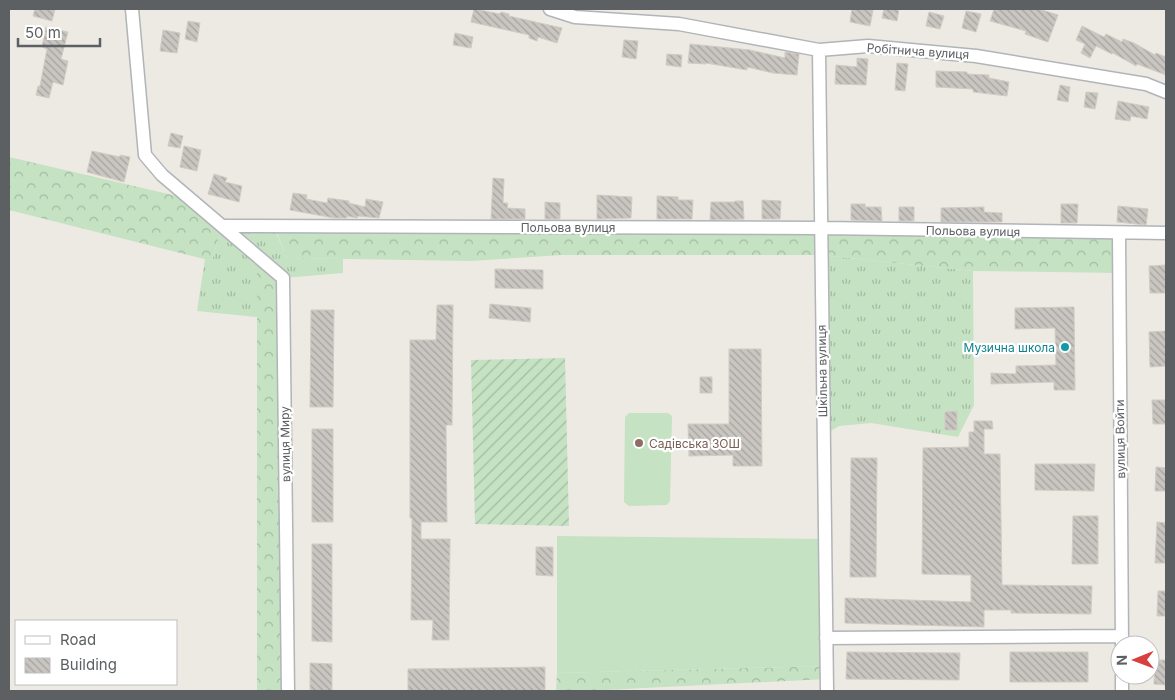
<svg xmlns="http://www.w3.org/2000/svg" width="1175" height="700" viewBox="0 0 1175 700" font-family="Inter,sans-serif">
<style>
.grass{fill:url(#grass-tufts)}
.forest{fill:url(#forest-crowns)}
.garden{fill:url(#garden-furrows)}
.pitch{fill:#c5e2c3}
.building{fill:url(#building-back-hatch);stroke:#d1ccc3}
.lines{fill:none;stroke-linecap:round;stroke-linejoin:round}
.minor-casing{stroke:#b1b4b8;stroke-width:15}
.minor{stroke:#fff;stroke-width:12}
.culture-dot{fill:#0f9aa8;stroke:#fff;stroke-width:2}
.education-dot{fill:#8d6e63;stroke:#fff;stroke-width:2}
.labels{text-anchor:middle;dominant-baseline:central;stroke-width:4.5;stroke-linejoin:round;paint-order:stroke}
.street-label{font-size:12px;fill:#5c6063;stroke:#fff}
.culture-label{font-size:12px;fill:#0d838f;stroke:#fff;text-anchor:end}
.education-label{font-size:12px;fill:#785e54;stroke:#fff;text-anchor:start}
</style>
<defs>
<pattern id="grass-tufts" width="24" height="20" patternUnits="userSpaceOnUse" patternTransform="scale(1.25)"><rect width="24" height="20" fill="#c5e2c3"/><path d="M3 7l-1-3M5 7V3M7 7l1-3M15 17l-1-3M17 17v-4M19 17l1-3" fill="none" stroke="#a3bba2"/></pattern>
<pattern id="forest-crowns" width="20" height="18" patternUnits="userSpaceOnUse" patternTransform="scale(1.25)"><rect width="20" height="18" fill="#c5e2c3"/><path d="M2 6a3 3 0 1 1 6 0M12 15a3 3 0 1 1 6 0" fill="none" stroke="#a3bba2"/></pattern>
<pattern id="garden-furrows" width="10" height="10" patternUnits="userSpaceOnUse" patternTransform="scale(1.25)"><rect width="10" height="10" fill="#c5e2c3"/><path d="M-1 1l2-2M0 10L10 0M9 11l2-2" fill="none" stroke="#a3bba2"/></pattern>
<pattern id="building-back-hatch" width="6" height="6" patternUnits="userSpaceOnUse" patternTransform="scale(1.25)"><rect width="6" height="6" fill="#c9c5c0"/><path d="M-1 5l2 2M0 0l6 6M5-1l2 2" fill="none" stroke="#a6a3a0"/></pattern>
</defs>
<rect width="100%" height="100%" fill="#edeae4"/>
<!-- grass -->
<path class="grass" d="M 222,226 L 274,228 L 287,258 L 343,259 L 343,273 L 283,278 L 258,257 L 257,317 L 197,311 L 205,259 L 212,261 Z
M 821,255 L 973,271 L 974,405 L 958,437 L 871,423 L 839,426 L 824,435 Z"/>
<!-- forest -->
<path class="forest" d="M 9,157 L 190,199 L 222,226 L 212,261 L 9,210 Z
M 274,226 L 1119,233 L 1119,273 L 973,271 L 821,255 L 562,255 L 471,261 L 287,258 Z
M 257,256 L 283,278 L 288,691 L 257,691 Z
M 826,666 L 827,679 L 585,691 L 556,691 L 557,673 Z"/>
<!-- garden -->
<path class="garden" d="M 565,358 L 569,526 L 475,524 L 471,360 Z"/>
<!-- pitch -->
<path class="pitch" d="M 629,413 L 668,413 L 672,416 L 670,501 L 667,505 L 629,506 L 624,502 L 625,417 Z
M 557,536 L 825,539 L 826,666 L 557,673 Z"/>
<!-- building -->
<path class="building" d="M 35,9 L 55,9 L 52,21 L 33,16 Z
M 474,9 L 500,14 L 501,12 L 509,14 L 509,16 L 562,28 L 557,43 L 538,37 L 537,41 L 529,38 L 529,35 L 471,22 Z
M 852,9 L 873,10 L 870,26 L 850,22 Z
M 884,9 L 899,9 L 897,21 L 882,18 Z
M 994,9 L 1039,9 L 1058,15 L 1048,42 L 1025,34 L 1026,31 L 990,21 Z
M 966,11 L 981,14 L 976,32 L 962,28 Z
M 929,12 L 944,16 L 940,29 L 926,26 Z
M 188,21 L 200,23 L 197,42 L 185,39 Z
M 1082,26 L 1104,37 L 1106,34 L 1122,42 L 1123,39 L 1134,43 L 1155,55 L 1156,53 L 1166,57 L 1166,75 L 1137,64 L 1136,66 L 1113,53 L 1112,54 L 1096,46 L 1090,58 L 1081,53 L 1085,44 L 1076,40 Z
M 46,27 L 68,32 L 61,59 L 68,61 L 63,85 L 53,82 L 49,98 L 36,95 L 38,86 L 40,86 L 47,49 L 42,47 Z
M 163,30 L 180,33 L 177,53 L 160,51 Z
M 455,33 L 473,37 L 471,48 L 453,45 Z
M 624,40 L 638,41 L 636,59 L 622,57 Z
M 690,44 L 750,50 L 785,58 L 785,52 L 799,54 L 797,75 L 773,73 L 747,67 L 747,70 L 706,63 L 706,64 L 688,63 Z
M 667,54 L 682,55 L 681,67 L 666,65 Z
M 857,58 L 868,59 L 866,85 L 835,84 L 836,65 L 857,67 Z
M 897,63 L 908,64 L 905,91 L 895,90 Z
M 936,71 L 967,72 L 967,74 L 989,75 L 989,78 L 1009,82 L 1007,96 L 973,92 L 973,89 L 936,87 Z
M 1060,85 L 1070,87 L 1068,102 L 1057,100 Z
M 1086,92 L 1098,93 L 1095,109 L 1084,107 Z
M 1118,101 L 1149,107 L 1147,119 L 1131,116 L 1130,121 L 1115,119 Z
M 171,133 L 183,136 L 180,148 L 168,146 Z
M 184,146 L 201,150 L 197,171 L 180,167 Z
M 92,151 L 120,157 L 120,155 L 130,157 L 124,182 L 87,172 Z
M 214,174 L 227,178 L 225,182 L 242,186 L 239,202 L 208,194 Z
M 493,178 L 504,179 L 503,203 L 508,203 L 507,208 L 525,209 L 525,219 L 491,219 Z
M 293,193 L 307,195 L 306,199 L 327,203 L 328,198 L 349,201 L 349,203 L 365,207 L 366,199 L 383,202 L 379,218 L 358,216 L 357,218 L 347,216 L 347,218 L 334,218 L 290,210 Z
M 597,195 L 632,197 L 631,218 L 597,219 Z
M 657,196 L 678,197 L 678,200 L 693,200 L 692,219 L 657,219 Z
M 762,200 L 781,201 L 780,219 L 762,219 Z
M 735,201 L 743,201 L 744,219 L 710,220 L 711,202 L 735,202 Z
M 545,202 L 560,203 L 560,219 L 545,219 Z
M 851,204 L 865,204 L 865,207 L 881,207 L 882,221 L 851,220 Z
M 1061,204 L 1078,204 L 1077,223 L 1061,223 Z
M 1118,206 L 1148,209 L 1146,225 L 1117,222 Z
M 899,207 L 914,207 L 914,221 L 899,221 Z
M 984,207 L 984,212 L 1002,213 L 1002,222 L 941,222 L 941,208 Z
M 1166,265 L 1166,293 L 1150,293 L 1149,266 Z
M 495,269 L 543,270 L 543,289 L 495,288 Z
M 490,304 L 531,308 L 530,322 L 489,318 Z
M 437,305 L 453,305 L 452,425 L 446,425 L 447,522 L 421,522 L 421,539 L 450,539 L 449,640 L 432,640 L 433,620 L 411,620 L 412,518 L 410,518 L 410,340 L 436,340 Z
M 1074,307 L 1075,390 L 1054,390 L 1054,382 L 991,384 L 991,373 L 1016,374 L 1016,366 L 1056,365 L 1055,328 L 1015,329 L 1015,308 Z
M 311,310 L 334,310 L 333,407 L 310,407 Z
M 1166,331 L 1166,366 L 1150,367 L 1149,332 Z
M 729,349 L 761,349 L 762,466 L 733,466 L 733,455 L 689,456 L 688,424 L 729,424 Z
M 700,377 L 712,377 L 712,393 L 700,393 Z
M 1152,400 L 1166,400 L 1166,424 L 1153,424 Z
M 957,411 L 957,430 L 945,430 L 945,412 Z
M 974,421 L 992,421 L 993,429 L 984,429 L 984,454 L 1000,454 L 1002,585 L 1092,586 L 1091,614 L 1011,613 L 1011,610 L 984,610 L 984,627 L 845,623 L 845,598 L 971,602 L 971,575 L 922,574 L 923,448 L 969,447 L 969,432 L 974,432 Z
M 312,429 L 333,429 L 333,522 L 312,522 Z
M 851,458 L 877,458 L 876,577 L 850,577 Z
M 1035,464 L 1095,464 L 1094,491 L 1035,490 Z
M 1156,467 L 1166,468 L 1166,491 L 1155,491 Z
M 1073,516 L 1098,516 L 1098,564 L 1072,564 Z
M 1157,522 L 1166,523 L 1166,563 L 1155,563 Z
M 312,544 L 332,544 L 332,642 L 312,641 Z
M 536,547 L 553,547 L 553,576 L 536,575 Z
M 1158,591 L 1166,591 L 1166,616 L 1157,616 Z
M 847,652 L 960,653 L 959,680 L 846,679 Z
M 1010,652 L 1088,652 L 1088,682 L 1010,682 Z
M 1155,660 L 1166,660 L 1166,685 L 1154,684 Z
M 310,663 L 332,664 L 332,691 L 310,691 Z
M 545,667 L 545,691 L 408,691 L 408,669 Z"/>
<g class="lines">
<!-- minor casing -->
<g class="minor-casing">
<path id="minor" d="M 132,9 L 145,155 L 162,175 L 222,226 L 821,228 L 1166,233
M 550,9 L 575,17 L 679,24 L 819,50 L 868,46 L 976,56 L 1146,84 L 1166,92
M 819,50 L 827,691
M 222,226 L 283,278 L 288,691
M 1119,233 L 1122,645
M 826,638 L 1122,636
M 1122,675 L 1122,691"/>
</g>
<!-- minor -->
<use href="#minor" class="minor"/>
</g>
<!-- markers -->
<circle class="culture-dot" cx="1065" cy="347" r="5"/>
<circle class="education-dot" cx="639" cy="443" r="5"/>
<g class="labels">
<!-- street labels -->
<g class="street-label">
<text transform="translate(918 51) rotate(4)">Робітнича вулиця</text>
<text x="568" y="227">Польова вулиця</text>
<text transform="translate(973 231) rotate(1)">Польова вулиця</text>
<text transform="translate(822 371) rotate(-91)">Шкільна вулиця</text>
<text transform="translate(1120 439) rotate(-91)">вулиця Войти</text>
<text transform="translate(285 444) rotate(-91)">вулиця Миру</text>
</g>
<!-- culture labels -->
<g class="culture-label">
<text x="1055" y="347">Музична школа</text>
</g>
<!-- education labels -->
<g class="education-label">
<text x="649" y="443">Садівська ЗОШ</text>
</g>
</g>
<!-- border -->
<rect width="1175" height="700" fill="none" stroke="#5c6063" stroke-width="20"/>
<!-- legend -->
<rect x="15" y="620" width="162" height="65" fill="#ffffff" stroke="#bebfc1"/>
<rect x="25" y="636" width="25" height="8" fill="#ffffff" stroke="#bebfc1"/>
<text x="60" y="645" font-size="15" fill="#5c6063">Road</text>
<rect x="25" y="658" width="25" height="15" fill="url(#building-back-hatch)" stroke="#bebfc1"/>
<text x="60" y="670" font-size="15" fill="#5c6063">Building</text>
<!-- north arrow -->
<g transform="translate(1135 660) rotate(269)"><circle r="24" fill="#ffffff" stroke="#bebfc1"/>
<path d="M0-4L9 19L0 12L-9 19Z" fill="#d8403f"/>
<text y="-8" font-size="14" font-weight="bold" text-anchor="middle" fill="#5c6063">N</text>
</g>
<!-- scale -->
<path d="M18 38v8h82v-8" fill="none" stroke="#5c6063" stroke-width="2.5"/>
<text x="25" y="38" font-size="15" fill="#5c6063" stroke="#ffffff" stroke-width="4" paint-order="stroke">50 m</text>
</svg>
